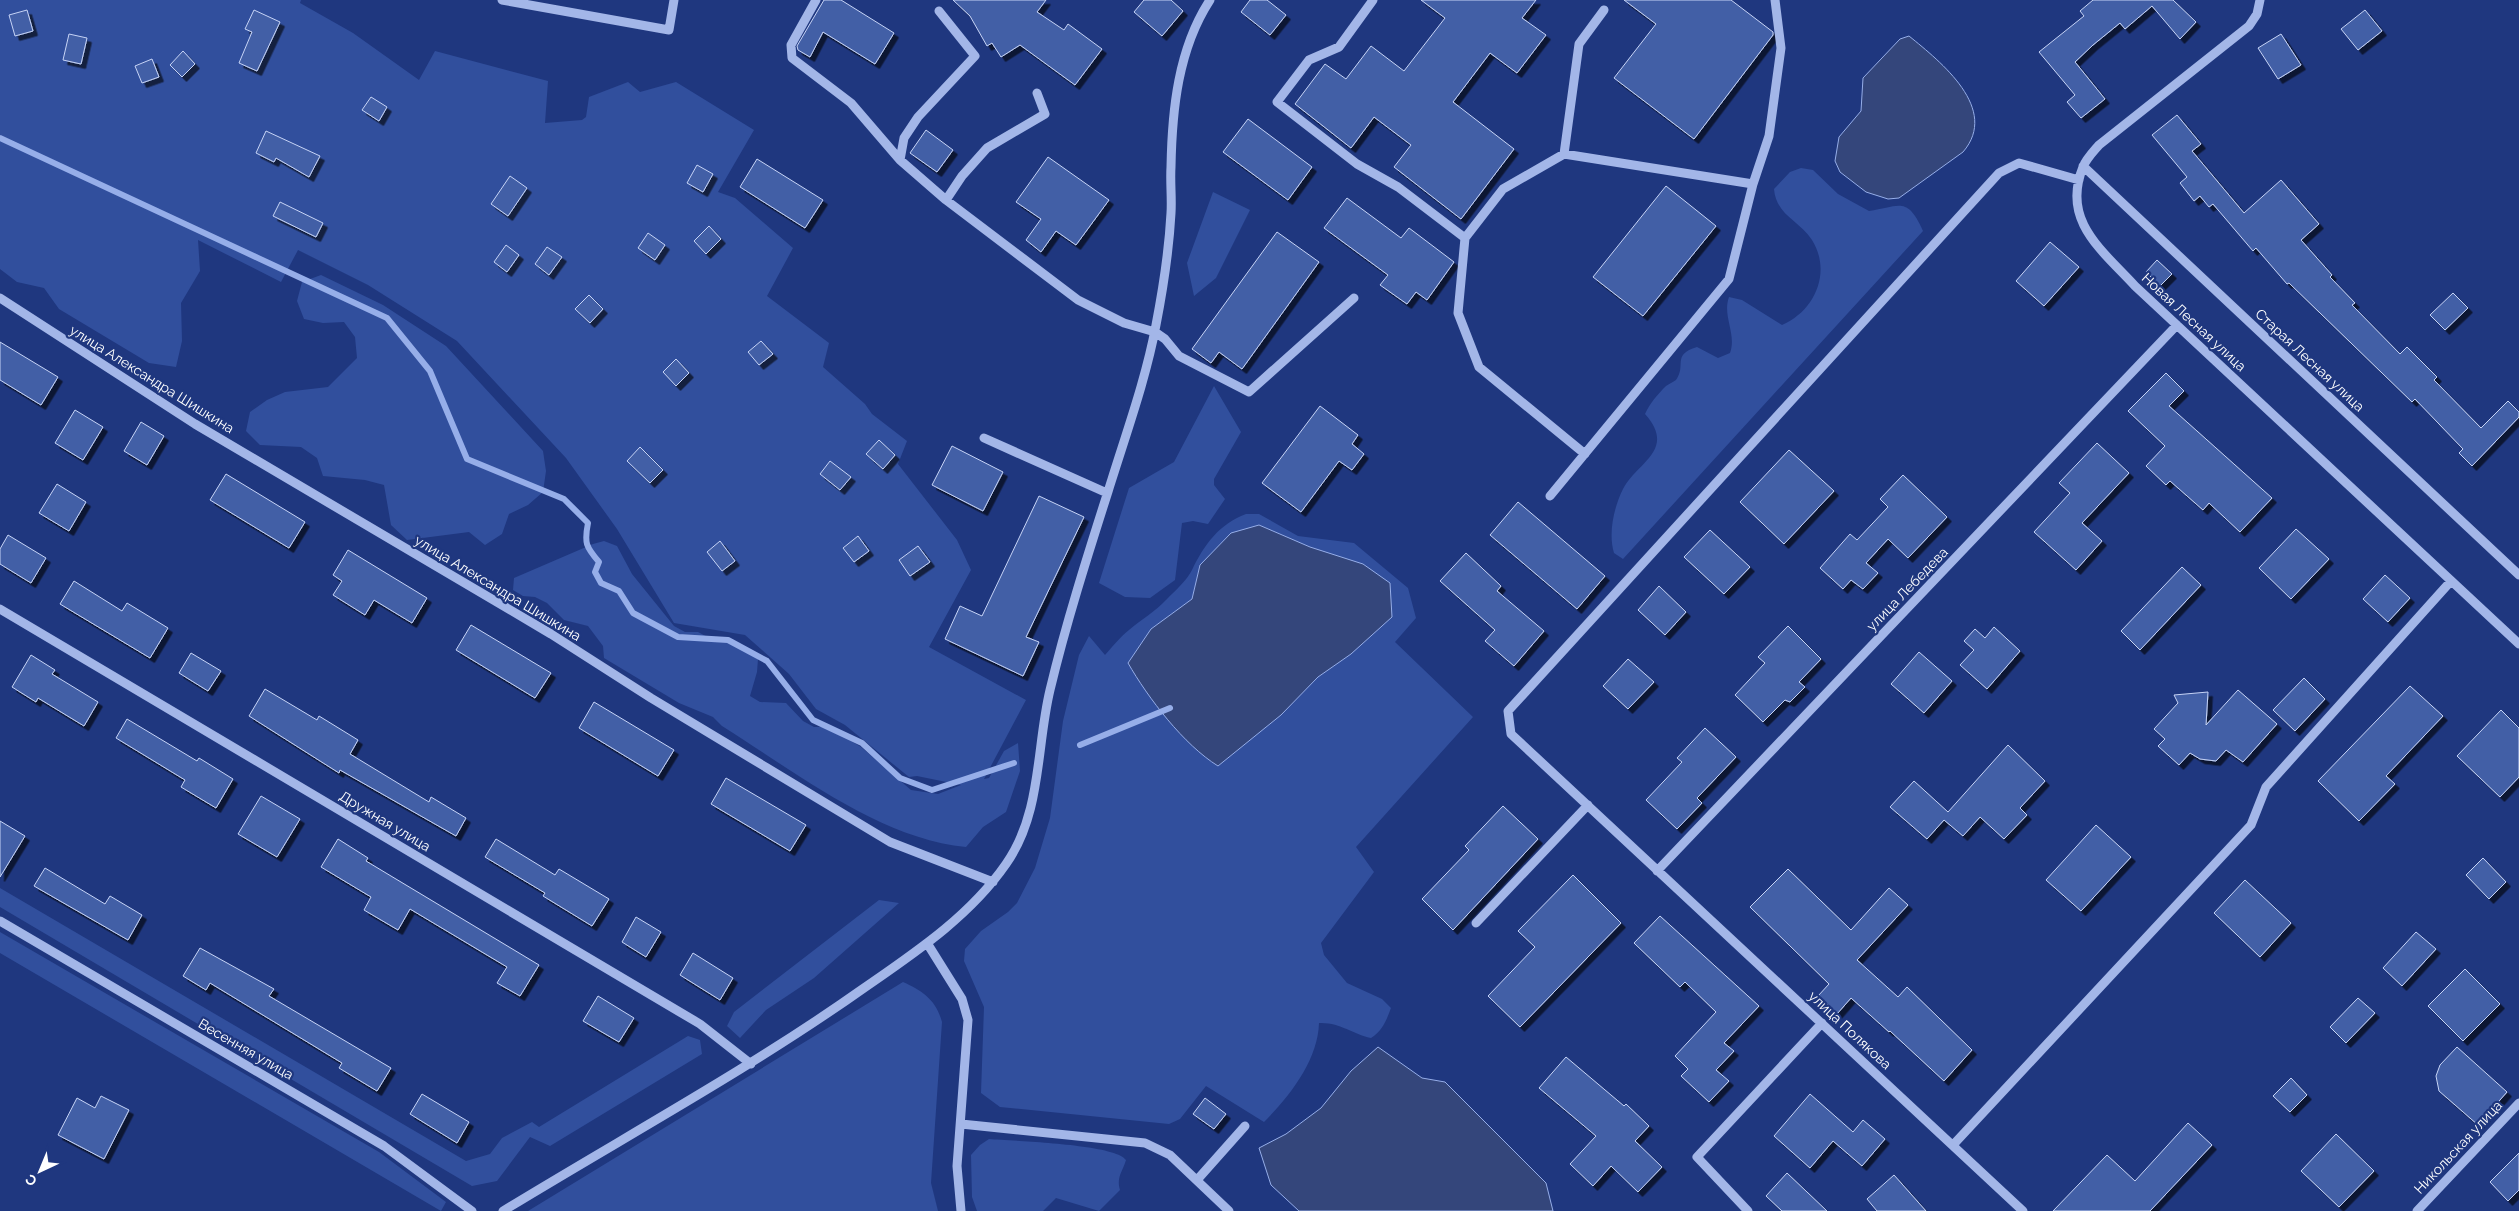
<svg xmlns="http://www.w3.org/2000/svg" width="2519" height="1211" viewBox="0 0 2519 1211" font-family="Raleway,sans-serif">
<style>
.green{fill:#314f9d;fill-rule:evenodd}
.water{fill:#34467b;stroke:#96aee9}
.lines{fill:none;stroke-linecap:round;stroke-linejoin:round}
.stream{stroke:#96aee9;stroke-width:6}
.building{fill:#435ea6;stroke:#c6d4f6;filter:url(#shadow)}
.minor{stroke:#a3b6e8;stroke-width:9}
.labels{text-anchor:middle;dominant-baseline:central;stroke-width:4.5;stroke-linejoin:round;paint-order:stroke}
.street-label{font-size:14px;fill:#fff;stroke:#1f377f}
</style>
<defs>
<filter id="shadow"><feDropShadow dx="4.5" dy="4.5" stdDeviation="0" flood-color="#0009"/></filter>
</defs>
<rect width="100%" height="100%" fill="#1f377f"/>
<!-- green -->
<path class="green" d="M 0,0 L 301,0 L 300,3 L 353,33 L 419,80 L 435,51 L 548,81 L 545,123 L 582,120 L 586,117 L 589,97 L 628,82 L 640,92 L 676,82 L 754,130 L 718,192 L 735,198 L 793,248 L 767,296 L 829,343 L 823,367 L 865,404 L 872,414 L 907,441 L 898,464 L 957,540 L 971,570 L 929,647 L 1026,700 L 984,779 L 989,778 L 1004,751 L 1018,743 L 1020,771 L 1006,812 L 983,827 L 966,847 C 880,839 794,771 722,726 L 713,717 L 679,703 L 604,658 L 603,646 L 588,626 L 564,620 L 547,603 L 535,597 L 523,596 L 513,590 L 514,578 L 593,544 L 604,541 L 617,546 L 632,574 L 674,626 L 685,632 L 698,632 L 711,639 L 735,643 L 758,659 L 757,672 L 750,696 L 760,702 L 786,703 L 803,721 L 814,727 L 828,727 L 861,747 L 911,790 L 938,794 L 961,785 L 917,776 L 909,777 L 845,725 L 816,709 L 789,674 L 745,635 L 674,623 L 617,529 L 566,458 L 457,341 L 368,285 L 298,250 L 281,282 L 198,240 L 200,271 L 181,303 L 182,341 L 176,367 L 149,363 L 59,309 L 44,288 L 17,282 L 0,269 Z
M 1801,168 L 1813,170 L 1838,194 L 1869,211 C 1899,207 1907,195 1923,231 L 1623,559 L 1614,553 C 1608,533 1614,507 1623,489 C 1637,462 1677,450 1645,414 C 1650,403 1657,395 1666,386 C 1669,384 1673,382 1676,380 C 1687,365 1671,355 1697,347 L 1718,358 L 1730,353 C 1737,334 1722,316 1729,297 L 1742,300 L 1782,325 C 1815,311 1832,272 1812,240 C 1799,220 1776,215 1774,189 L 1790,172 Z
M 1213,192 L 1250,210 L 1216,278 L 1194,296 L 1187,263 Z
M 321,275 L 383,305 L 446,346 L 543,451 L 546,471 L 543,492 L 528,505 L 509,514 L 502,534 L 485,545 L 469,532 L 407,540 L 391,525 L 384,485 L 365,480 L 323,476 L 317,458 L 301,447 L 260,445 L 246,431 L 250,412 L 267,400 L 285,392 L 328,387 L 357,358 L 355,337 L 344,322 L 323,323 L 304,319 L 297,301 L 302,282 Z
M 1214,386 L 1241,432 L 1214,479 L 1214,485 L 1225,499 L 1208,524 L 1193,521 L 1182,523 L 1175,580 L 1150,598 L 1125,597 L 1099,583 L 1129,488 L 1174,462 Z
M 1246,514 L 1259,514 L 1298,536 L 1354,543 L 1408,588 L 1416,618 L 1395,642 L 1473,717 L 1356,847 L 1374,872 L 1321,943 L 1324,955 L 1347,983 L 1382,999 L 1391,1008 C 1386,1021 1383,1030 1371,1038 C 1352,1034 1340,1022 1319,1023 C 1318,1060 1290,1096 1264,1122 L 1206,1086 L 1180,1119 L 1169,1124 L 1000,1107 L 981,1093 L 984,1007 L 964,961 L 965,949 L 981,931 L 1008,912 L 1017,903 L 1035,868 L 1050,818 L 1063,721 L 1079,655 L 1089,636 L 1105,655 C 1112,647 1120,637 1129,630 C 1142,619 1155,612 1167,599 C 1175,591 1187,580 1192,570 C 1204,545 1219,524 1246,514 ZM 1259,525 L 1310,547 L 1351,654 L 1318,677 L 1281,715 L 1218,766 C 1185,745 1148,698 1128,663 L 1151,629 L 1192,599 L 1200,565 Z
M 0,888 L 466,1161 L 490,1154 L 502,1138 L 532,1122 L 539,1127 L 688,1036 L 700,1040 L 702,1054 L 550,1146 L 530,1137 L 497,1181 L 472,1186 L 0,907 Z
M 879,900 L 899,903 L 814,978 L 766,1010 L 740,1038 L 727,1026 L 734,1012 Z
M 0,932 L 379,1152 L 446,1202 L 441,1211 L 0,953 Z
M 903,982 C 923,991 936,1000 942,1022 L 931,1183 L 938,1211 L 528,1211 Z
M 989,1139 C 1013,1141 1116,1144 1126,1160 C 1123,1171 1116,1177 1120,1190 L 1099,1211 L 1056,1198 L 1043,1211 L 977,1211 L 972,1197 L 971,1155 L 980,1145 Z"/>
<!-- water -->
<path class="water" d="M 1909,36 C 1941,62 2000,109 1963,152 L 1899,198 L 1888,199 L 1866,192 L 1840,172 L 1835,161 L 1839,137 L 1861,111 L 1863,78 L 1900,39 Z
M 1259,525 L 1310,547 L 1363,564 L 1390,583 L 1392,617 L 1351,654 L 1318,677 L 1281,715 L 1218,766 C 1184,745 1148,698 1128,663 L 1151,629 L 1192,599 L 1200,565 L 1231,533 Z
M 1378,1047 L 1422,1078 L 1445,1082 L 1546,1183 L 1553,1211 L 1299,1211 L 1271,1185 L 1259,1148 L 1286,1134 L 1321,1108 L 1351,1071 Z"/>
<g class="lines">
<!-- stream -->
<path class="stream" d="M 0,138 L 387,318 L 430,371 L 467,459 L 564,499 L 588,523 C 584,543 586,547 599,562 L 595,572 L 601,583 L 619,591 L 633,613 L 678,637 L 728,640 L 767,661 L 813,720 L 862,743 L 900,778 L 932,790 L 1014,763
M 1080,745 L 1170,708"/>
</g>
<!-- building -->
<path class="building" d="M 824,0 L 841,0 L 894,33 L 875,64 L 823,32 L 810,57 L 798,50 L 797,46 Z
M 953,0 L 1046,0 L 1037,12 L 1064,30 L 1068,24 L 1102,49 L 1075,85 L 1020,45 L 1001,57 L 992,43 L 987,46 L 970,16 Z
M 1144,0 L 1171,0 L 1183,11 L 1162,36 L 1134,12 Z
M 1250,0 L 1267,0 L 1286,15 L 1270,35 L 1241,12 Z
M 1421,0 L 1536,0 L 1522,18 L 1546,35 L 1517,73 L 1490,53 L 1453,102 L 1514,149 L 1461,219 L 1394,167 L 1411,145 L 1374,117 L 1351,148 L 1295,104 L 1325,64 L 1346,79 L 1371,46 L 1404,71 L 1445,18 Z
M 1624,0 L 1731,0 L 1773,32 L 1773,35 L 1694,139 L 1614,78 L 1656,24 Z
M 2093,0 L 2173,0 L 2196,22 L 2180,39 L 2152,6 L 2125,29 L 2120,23 L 2093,45 L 2075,62 L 2105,99 L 2081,118 L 2067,102 L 2075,95 L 2039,52 L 2084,16 L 2080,11 Z
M 27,10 L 33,31 L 15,36 L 9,15 Z
M 254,10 L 280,22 L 257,71 L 239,63 L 252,32 L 245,29 Z
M 2365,10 L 2382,31 L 2358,50 L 2341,29 Z
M 69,34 L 87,38 L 81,64 L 63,60 Z
M 2281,34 L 2301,65 L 2278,79 L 2258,48 Z
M 183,51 L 195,64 L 182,77 L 170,65 Z
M 152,59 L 159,77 L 142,83 L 135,66 Z
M 371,97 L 387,107 L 379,121 L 362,110 Z
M 2177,115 L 2201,144 L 2192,151 L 2244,213 L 2281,180 L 2319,224 L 2301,240 L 2332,275 L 2330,277 L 2355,303 L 2352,305 L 2400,354 L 2407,347 L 2437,377 L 2434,380 L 2481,428 L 2508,401 L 2519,412 L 2519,417 L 2472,466 L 2459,453 L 2463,449 L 2415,399 L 2412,402 L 2289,283 L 2287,284 L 2256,248 L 2253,251 L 2213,204 L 2209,207 L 2200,196 L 2194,201 L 2180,183 L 2187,177 L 2152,135 Z
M 1248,119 L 1312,167 L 1288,200 L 1223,152 Z
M 926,130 L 953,150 L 937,172 L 910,153 Z
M 266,131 L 320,156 L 309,177 L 276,158 L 274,162 L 256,153 Z
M 1048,157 L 1109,200 L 1076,245 L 1056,231 L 1041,252 L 1026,240 L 1041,219 L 1016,202 Z
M 757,159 L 823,200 L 805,228 L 740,187 Z
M 697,165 L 713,174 L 703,192 L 687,183 Z
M 510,176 L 527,188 L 508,216 L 491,204 Z
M 1666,186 L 1716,226 L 1643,316 L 1593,277 Z
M 1347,198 L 1401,238 L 1409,228 L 1454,262 L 1427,300 L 1416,292 L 1407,304 L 1380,285 L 1388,275 L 1324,228 Z
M 280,202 L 323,223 L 316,237 L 273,216 Z
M 709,226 L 721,239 L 706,254 L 694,241 Z
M 1277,232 L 1319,262 L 1242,369 L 1219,352 L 1211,363 L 1192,349 Z
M 648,233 L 665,245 L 655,260 L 638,248 Z
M 2050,242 L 2079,267 L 2044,306 L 2016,281 Z
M 506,245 L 519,255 L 507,272 L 494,262 Z
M 547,247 L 562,257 L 549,275 L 535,264 Z
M 2157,260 L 2172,274 L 2160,286 L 2146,272 Z
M 2453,293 L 2468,308 L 2445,330 L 2430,315 Z
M 589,295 L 603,309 L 590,323 L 575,309 Z
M 761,341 L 773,354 L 759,365 L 748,352 Z
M 0,342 L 58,377 L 41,405 L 0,380 Z
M 676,359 L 689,373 L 676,386 L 663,372 Z
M 2166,373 L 2184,391 L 2169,406 L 2272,498 L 2240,532 L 2209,503 L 2203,510 L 2170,481 L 2166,485 L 2146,466 L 2165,446 L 2128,411 Z
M 1320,406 L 1358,435 L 1352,444 L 1364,454 L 1352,470 L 1339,461 L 1301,512 L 1262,483 Z
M 75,410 L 103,427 L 83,460 L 55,443 Z
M 141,422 L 164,436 L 147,465 L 124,451 Z
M 879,440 L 895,455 L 883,469 L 866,454 Z
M 2097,443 L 2129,473 L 2082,523 L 2102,541 L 2076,570 L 2034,532 L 2070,493 L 2059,483 Z
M 952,446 L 1003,472 L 983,511 L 932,485 Z
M 640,447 L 663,470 L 650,483 L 627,461 Z
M 1789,450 L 1834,491 L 1784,544 L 1740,502 Z
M 830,461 L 851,477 L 840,490 L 820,474 Z
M 226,474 L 305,522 L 289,548 L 210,500 Z
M 1903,475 L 1947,517 L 1908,558 L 1888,539 L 1866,563 L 1878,573 L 1863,589 L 1851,580 L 1843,589 L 1820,568 L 1850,534 L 1857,540 L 1888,507 L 1880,499 Z
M 57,484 L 86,502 L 69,531 L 39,513 Z
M 1039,496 L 1084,517 L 1026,637 L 1039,642 L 1023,676 L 945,639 L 960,606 L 982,616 Z
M 1518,502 L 1605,576 L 1577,609 L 1490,535 Z
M 2296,529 L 2329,559 L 2291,599 L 2259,568 Z
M 1710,530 L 1750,567 L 1724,594 L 1684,557 Z
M 8,535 L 46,558 L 31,583 L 0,564 L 0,549 Z
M 858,536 L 869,551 L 854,562 L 843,548 Z
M 720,541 L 735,561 L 722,571 L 707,552 Z
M 918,546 L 930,562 L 910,576 L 899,560 Z
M 348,550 L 427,598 L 412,623 L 374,600 L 365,615 L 333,595 L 342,581 L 333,575 Z
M 1466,553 L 1501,586 L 1497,591 L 1544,631 L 1514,666 L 1485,641 L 1495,630 L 1440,581 Z
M 2182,567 L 2201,585 L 2140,650 L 2121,631 Z
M 2385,575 L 2410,598 L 2388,622 L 2363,599 Z
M 74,581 L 122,611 L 127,603 L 168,628 L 150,658 L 60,604 Z
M 1659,586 L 1686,612 L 1665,635 L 1638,610 Z
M 471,625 L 551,673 L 535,698 L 456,650 Z
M 1788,626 L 1821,659 L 1799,682 L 1805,687 L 1790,702 L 1785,700 L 1763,722 L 1735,695 L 1765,663 L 1758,657 Z
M 1994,627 L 2020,651 L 1987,689 L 1960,665 L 1974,650 L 1964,641 L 1975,629 L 1985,638 Z
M 1919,652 L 1952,681 L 1924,713 L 1891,684 Z
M 191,653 L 221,671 L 208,691 L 179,673 Z
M 31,655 L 55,670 L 52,674 L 98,702 L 84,726 L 38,698 L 36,702 L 12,687 Z
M 1628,659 L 1654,682 L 1628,709 L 1603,686 Z
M 2304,678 L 2325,699 L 2295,731 L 2273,710 Z
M 2410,686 L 2443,716 L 2386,776 L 2395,784 L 2359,821 L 2318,781 Z
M 265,689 L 317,720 L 319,716 L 358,740 L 350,754 L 429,802 L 431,797 L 466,818 L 456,836 L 340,770 L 339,773 L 249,716 Z
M 2238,690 L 2277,724 L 2243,762 L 2226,750 L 2216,761 L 2200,759 L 2190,753 L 2179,765 L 2158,746 L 2165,739 L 2154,729 L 2178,703 L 2174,695 L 2208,692 L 2206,725 Z
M 594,702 L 674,750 L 658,776 L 579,728 Z
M 2501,710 L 2519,728 L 2519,777 L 2500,797 L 2457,756 Z
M 127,719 L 197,761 L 199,758 L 233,779 L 216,808 L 181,787 L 185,780 L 116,738 Z
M 1705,728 L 1736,757 L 1697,798 L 1702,803 L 1677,829 L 1646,800 L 1682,762 L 1677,758 Z
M 2008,745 L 2045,781 L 2020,808 L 2027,815 L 2004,839 L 1980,817 L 1963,836 L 1944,820 L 1927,839 L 1890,807 L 1914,781 L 1948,812 Z
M 726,778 L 806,825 L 790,851 L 711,804 Z
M 261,796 L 300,819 L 277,857 L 238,834 Z
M 1503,806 L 1538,839 L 1453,930 L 1422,899 L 1469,850 L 1465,846 Z
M 0,821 L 25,836 L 0,877 Z
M 2096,825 L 2131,857 L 2081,911 L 2046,880 Z
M 338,839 L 368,858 L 366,861 L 539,965 L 520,996 L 497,983 L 507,967 L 410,909 L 398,930 L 364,910 L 371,897 L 321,867 Z
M 496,839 L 555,875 L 559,869 L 609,899 L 592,926 L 543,896 L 545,893 L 485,857 Z
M 2483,858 L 2506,882 L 2489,899 L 2466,875 Z
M 45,868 L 105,904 L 110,896 L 142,915 L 128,940 L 34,886 Z
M 1788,869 L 1851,930 L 1889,888 L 1908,905 L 1857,960 L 1898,997 L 1907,987 L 1972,1050 L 1944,1081 L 1890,1031 L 1889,1032 L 1851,998 L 1837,1014 L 1818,996 L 1829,984 L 1750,907 Z
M 1573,875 L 1621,923 L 1520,1027 L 1488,996 L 1535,947 L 1518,931 Z
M 2245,880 L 2291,923 L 2260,957 L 2214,913 Z
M 1660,916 L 1759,1006 L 1724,1043 L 1734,1051 L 1716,1070 L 1729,1081 L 1709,1102 L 1681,1076 L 1688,1069 L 1675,1056 L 1716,1012 L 1685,982 L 1680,987 L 1634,943 Z
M 636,917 L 661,932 L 646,957 L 622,942 Z
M 2416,932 L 2436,949 L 2402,986 L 2383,968 Z
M 200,948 L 274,989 L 269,996 L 391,1068 L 377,1091 L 339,1068 L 342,1063 L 210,983 L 206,990 L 183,976 Z
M 693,953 L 733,978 L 720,1000 L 680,975 Z
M 2465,969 L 2500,1004 L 2463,1041 L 2428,1006 Z
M 598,996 L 634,1018 L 619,1042 L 583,1021 Z
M 2358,998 L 2375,1013 L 2346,1043 L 2330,1027 Z
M 2457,1047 L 2507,1092 L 2478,1125 L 2439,1091 L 2436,1076 L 2440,1065 Z
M 1566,1057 L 1624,1106 L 1626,1104 L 1649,1126 L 1635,1141 L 1662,1167 L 1638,1192 L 1611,1166 L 1593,1186 L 1570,1164 L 1596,1136 L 1539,1088 Z
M 2291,1078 L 2307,1095 L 2290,1112 L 2273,1096 Z
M 422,1094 L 469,1122 L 457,1143 L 410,1114 Z
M 1810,1094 L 1853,1132 L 1863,1120 L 1885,1139 L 1862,1166 L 1833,1141 L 1810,1168 L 1774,1136 Z
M 101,1096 L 129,1110 L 104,1159 L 58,1135 L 77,1098 L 95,1108 Z
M 1205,1098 L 1226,1114 L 1214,1129 L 1193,1114 Z
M 2188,1123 L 2212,1145 L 2150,1211 L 2053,1211 L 2107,1155 L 2135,1181 Z
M 2336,1134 L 2374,1171 L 2339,1207 L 2301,1171 Z
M 2519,1153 L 2519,1190 L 2508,1201 L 2490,1182 Z
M 1787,1173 L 1827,1211 L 1782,1211 L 1766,1196 Z
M 1894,1175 L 1926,1211 L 1877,1211 L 1867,1199 Z"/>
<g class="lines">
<!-- minor -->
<path class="minor" d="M 502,0 L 669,30 L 674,0
M 816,0 L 791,45 L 792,58 L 851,103 L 900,160 L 946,200 L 1078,300 L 1124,323 L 1155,332 L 1165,339 L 1179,356 L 1249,392 L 1354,298
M 1373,0 L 1339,47 L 1309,60 L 1277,102 L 1357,164 L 1398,187 L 1465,238 L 1503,189 L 1564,154 L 1753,184
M 2260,0 L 2257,14 L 2249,26 L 2099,145 C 2093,152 2086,159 2083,167 C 2061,221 2102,250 2135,286 L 2519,644
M 1564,154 L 1579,44 L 1604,10
M 900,160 L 904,138 L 918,117 L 975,56 L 939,11
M 2083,166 L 2519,575
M 946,200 L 962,176 L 987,148 L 1045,114 L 1037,93
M 1465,238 L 1458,313 L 1479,367 L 1585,454
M 0,298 L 195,424 L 551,634 L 651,698 L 890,842 L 993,882
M 984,438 L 1107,493
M 1550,496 L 1729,279 L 1753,184 L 1769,136 L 1781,48 L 1775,0
M 0,609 L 700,1024 L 751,1064
M 1657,871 L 2177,325
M 0,921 L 384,1146 L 472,1211
M 1476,923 L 1588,805
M 927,943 L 962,999 L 968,1020 L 957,1166 L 961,1211
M 961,1124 L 1145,1143 L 1170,1155 L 1229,1211
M 1953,1145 L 2251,825 L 2266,787 L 2451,581
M 1197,1180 L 1245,1126
M 503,1211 C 624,1137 748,1070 864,988 C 916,952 970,916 1006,864 C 1042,813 1036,748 1050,690 C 1067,619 1090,548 1112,479 C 1128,428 1146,378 1156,325 C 1163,289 1169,250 1171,213 C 1172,198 1170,182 1171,167 C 1172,110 1178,49 1210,0
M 1748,1211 L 1697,1157 L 1822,1023
M 2023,1211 L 1511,734 L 1508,711 L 1999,173 L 2019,163 L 2079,180
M 2417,1211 L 2519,1103"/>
</g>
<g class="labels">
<!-- street labels -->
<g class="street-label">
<text transform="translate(2194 322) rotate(43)">Новая Лесная улица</text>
<text transform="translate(2310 360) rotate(43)">Старая Лесная улица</text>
<text transform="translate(152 379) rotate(32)">улица Александра Шишкина</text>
<text transform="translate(498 588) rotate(31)">улица Александра Шишкина</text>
<text transform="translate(1907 589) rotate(-46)">улица Лебедева</text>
<text transform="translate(385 821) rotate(31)">Дружная улица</text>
<text transform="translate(1850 1030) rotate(43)">улица Полякова</text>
<text transform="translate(246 1049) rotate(30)">Весенняя улица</text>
<text transform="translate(2458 1147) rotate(-47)">Никольская улица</text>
</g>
</g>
<!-- north arrow -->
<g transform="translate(40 1171) rotate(224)" stroke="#1f377f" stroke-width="4" paint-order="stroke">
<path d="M0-4L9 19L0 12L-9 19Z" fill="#ffffff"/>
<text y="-8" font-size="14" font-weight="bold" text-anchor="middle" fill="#ffffff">С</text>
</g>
</svg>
